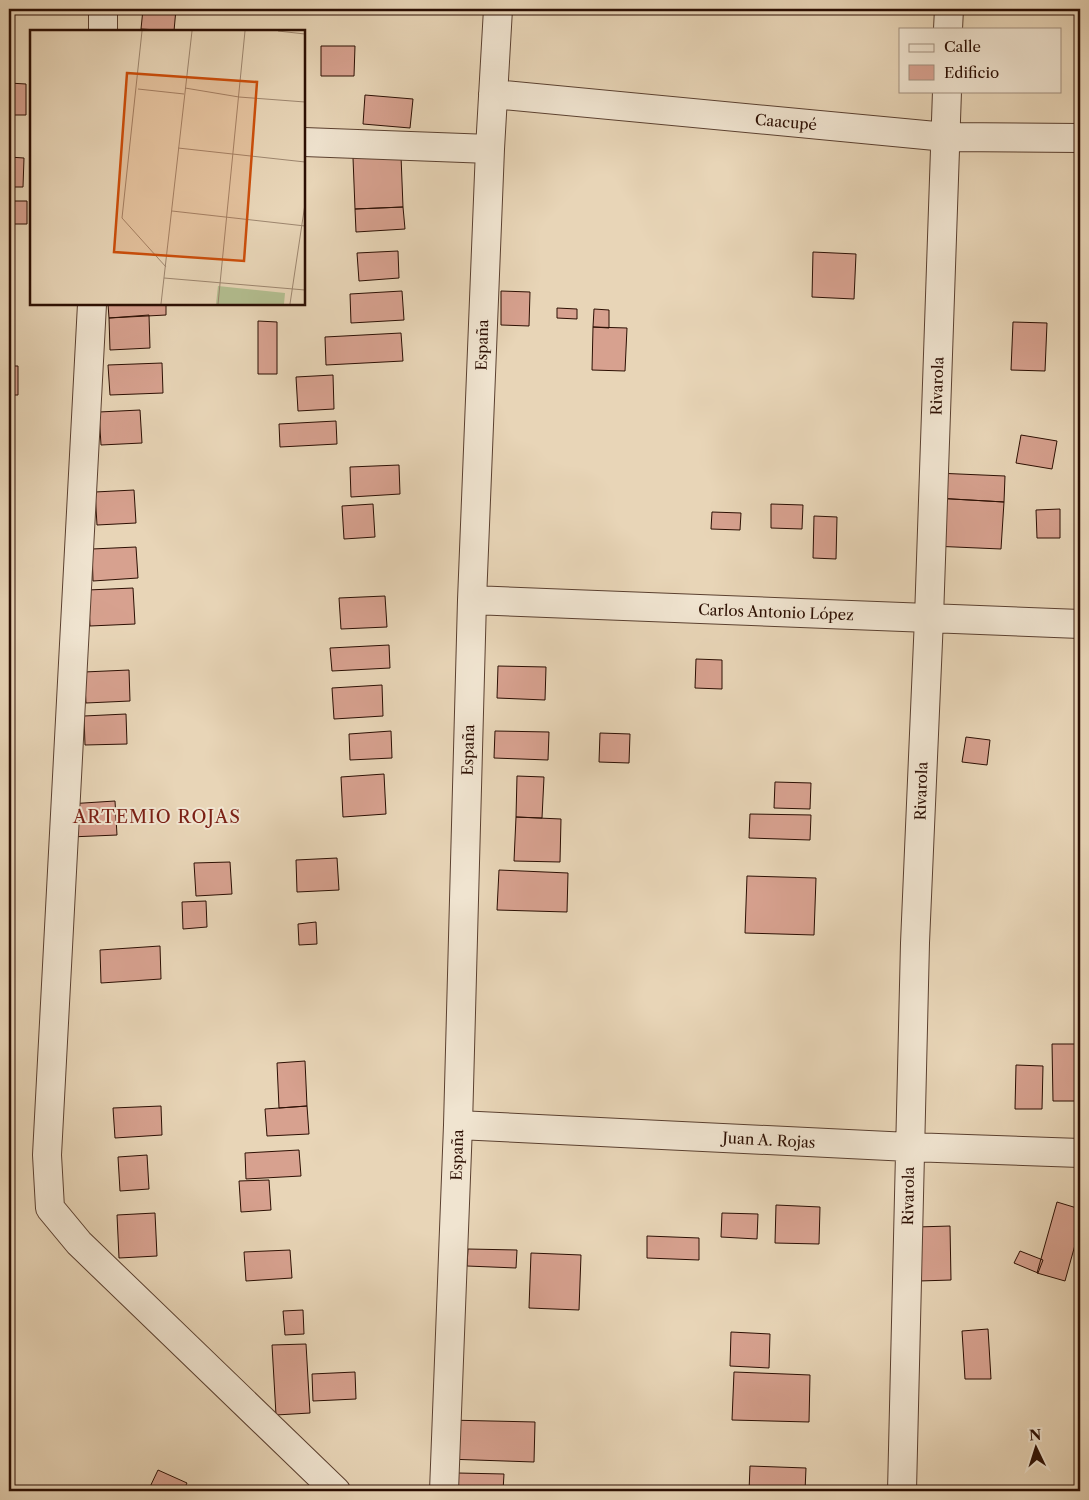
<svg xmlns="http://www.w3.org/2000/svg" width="1089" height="1500" viewBox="0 0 1089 1500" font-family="'Libre Caslon Text',serif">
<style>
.building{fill:#d7a18f;stroke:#2c0f03}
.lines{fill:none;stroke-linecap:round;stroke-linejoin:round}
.street-casing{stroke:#5b4030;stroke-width:30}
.street{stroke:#f0e4d0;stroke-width:28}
.labels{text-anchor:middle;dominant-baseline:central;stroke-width:4;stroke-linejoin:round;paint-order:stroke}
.street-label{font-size:15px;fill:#2c0f03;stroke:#f0e4d0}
.quarter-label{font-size:18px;letter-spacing:1px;fill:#7a1f14;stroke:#f0e4d0}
.inset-road{fill:none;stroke:#9d866f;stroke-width:1}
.view{fill:#cc4e0b;fill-opacity:0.15;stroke:#cc4e0b;stroke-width:2.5}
.inset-edge{fill:none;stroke:#2c0f03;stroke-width:2.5}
</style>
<rect width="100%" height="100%" fill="#e8d5b7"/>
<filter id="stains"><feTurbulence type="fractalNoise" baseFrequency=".004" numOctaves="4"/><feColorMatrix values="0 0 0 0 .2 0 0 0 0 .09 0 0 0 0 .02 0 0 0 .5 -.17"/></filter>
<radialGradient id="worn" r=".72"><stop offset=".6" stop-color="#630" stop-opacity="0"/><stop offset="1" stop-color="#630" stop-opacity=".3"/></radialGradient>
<!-- building -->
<path class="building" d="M 143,9 L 176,9 L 174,31 L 141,29 Z
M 321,46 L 355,46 L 354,76 L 321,76 Z
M 9,83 L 26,84 L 26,115 L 9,115 Z
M 365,95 L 413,99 L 410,128 L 363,124 Z
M 401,156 L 403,207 L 355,209 L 353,158 Z
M 9,157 L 24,158 L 23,187 L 9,187 Z
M 9,201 L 27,201 L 27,224 L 9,224 Z
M 403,207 L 405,229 L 356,232 L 355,209 Z
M 398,251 L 399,278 L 359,281 L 357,253 Z
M 813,252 L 856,254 L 854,299 L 812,297 Z
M 402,291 L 404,320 L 351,323 L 350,294 Z
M 501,291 L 530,292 L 529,326 L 501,325 Z
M 108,304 L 166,304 L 166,315 L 109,318 Z
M 557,308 L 577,309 L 577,319 L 557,318 Z
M 594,309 L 609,310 L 609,328 L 593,327 Z
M 149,315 L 150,348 L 110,350 L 109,318 Z
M 258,321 L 277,322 L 277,374 L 258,374 Z
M 1013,322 L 1047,323 L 1045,371 L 1011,370 Z
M 593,327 L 627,328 L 625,371 L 592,370 Z
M 401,333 L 403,361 L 326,365 L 325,337 Z
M 162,363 L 163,393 L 110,395 L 108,365 Z
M 9,366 L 18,366 L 18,395 L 9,395 Z
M 333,375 L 334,409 L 298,411 L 296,377 Z
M 140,410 L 142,443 L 101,445 L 99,412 Z
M 336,421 L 337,444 L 280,447 L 279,424 Z
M 1021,435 L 1057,441 L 1052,469 L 1016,463 Z
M 399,465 L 400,494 L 351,497 L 350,467 Z
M 936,473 L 1005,476 L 1004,502 L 935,498 Z
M 134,490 L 136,523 L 97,525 L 95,492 Z
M 935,498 L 1004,502 L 1001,549 L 932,546 Z
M 373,504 L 375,537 L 344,539 L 342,506 Z
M 771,504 L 803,505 L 802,529 L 771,528 Z
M 1060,509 L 1060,538 L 1037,538 L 1036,510 Z
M 712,512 L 741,513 L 740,530 L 711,529 Z
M 814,516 L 837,517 L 836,559 L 813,558 Z
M 136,547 L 138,578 L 93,581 L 92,549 Z
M 133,588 L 135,624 L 90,626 L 88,590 Z
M 385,596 L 387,627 L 341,629 L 339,598 Z
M 389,645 L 390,668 L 332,671 L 330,648 Z
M 696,659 L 722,660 L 722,689 L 695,688 Z
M 498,666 L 546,667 L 545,700 L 497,698 Z
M 129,670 L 130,701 L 86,703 L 84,672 Z
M 382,685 L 383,716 L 334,719 L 332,688 Z
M 126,714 L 127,744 L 85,745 L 84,716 Z
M 391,731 L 392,758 L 350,760 L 349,734 Z
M 495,731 L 549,732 L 548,760 L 494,758 Z
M 600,733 L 630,734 L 629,763 L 599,762 Z
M 966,737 L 990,740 L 987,765 L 962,762 Z
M 384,774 L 386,814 L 343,817 L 341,777 Z
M 517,776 L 544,777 L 542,818 L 516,817 Z
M 775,782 L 811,783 L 810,809 L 774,808 Z
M 115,801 L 117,835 L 70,837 L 68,804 Z
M 750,814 L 811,815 L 810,840 L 749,838 Z
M 516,817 L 561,819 L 560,862 L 514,861 Z
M 337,858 L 339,890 L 297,892 L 296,860 Z
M 230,862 L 232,894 L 196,896 L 194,863 Z
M 499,870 L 568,873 L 567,912 L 497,910 Z
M 747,876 L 816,878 L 814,935 L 745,933 Z
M 206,901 L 207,927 L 183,929 L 182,902 Z
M 316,922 L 317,944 L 299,945 L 298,924 Z
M 160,946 L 161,979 L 101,983 L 100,950 Z
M 1052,1044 L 1080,1044 L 1080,1101 L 1053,1101 Z
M 305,1061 L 307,1106 L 279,1108 L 277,1063 Z
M 1016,1065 L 1043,1066 L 1042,1109 L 1015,1109 Z
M 161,1106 L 162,1135 L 115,1138 L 113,1108 Z
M 307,1106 L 309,1134 L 267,1136 L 265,1109 Z
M 299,1150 L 301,1176 L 246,1179 L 245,1153 Z
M 147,1155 L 149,1189 L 120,1191 L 118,1157 Z
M 269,1180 L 271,1210 L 241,1212 L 239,1181 Z
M 1057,1202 L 1080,1209 L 1080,1227 L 1065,1281 L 1037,1273 Z
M 776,1205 L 820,1207 L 819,1244 L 775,1243 Z
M 155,1213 L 157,1256 L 119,1258 L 117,1215 Z
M 722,1213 L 758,1214 L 757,1239 L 721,1237 Z
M 950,1226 L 951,1280 L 919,1281 L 917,1227 Z
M 647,1236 L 699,1238 L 699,1260 L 647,1258 Z
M 468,1249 L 517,1250 L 516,1268 L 467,1266 Z
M 290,1250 L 292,1278 L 246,1281 L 244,1252 Z
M 1020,1251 L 1043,1260 L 1038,1273 L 1014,1263 Z
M 531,1253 L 581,1255 L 579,1310 L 529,1308 Z
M 303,1310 L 304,1334 L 285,1335 L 283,1311 Z
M 988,1329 L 991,1379 L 965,1379 L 962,1331 Z
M 731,1332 L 770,1334 L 769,1368 L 730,1366 Z
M 306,1344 L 310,1413 L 276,1415 L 272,1345 Z
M 355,1372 L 356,1399 L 313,1401 L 312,1374 Z
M 734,1372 L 810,1375 L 809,1422 L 732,1420 Z
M 447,1420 L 535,1422 L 534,1462 L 446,1459 Z
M 750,1466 L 806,1468 L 805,1491 L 749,1491 Z
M 158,1470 L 187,1483 L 183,1491 L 148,1491 Z
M 458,1473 L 504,1474 L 503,1491 L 458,1491 Z"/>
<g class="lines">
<!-- street casing -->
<g class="street-casing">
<path id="street" d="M 948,29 L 949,9
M 103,31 L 103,9
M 493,94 L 946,137 L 1080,138
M 304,142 L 490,149
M 92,304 L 47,1155 L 50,1208 L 79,1243 L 336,1491
M 472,600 L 1080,624
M 458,1125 L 909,1147 L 1080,1153
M 444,1491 L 458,1125 L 472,600 L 490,149 L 498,9
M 902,1491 L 915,943 L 929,618 L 947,91"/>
</g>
<!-- street -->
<use href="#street" class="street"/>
</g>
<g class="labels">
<!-- street labels -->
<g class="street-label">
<text transform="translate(786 122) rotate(5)">Caacupé</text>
<text transform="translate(482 345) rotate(-88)">España</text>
<text transform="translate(937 386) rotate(-88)">Rivarola</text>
<text transform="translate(776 612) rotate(2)">Carlos Antonio López</text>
<text transform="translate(468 750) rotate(-88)">España</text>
<text transform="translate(921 791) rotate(-88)">Rivarola</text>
<text transform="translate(769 1140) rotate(3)">Juan A. Rojas</text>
<text transform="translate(457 1155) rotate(-88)">España</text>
<text transform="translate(908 1196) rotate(-89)">Rivarola</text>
</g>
<!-- quarter labels -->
<g class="quarter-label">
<text x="157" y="817">ARTEMIO ROJAS</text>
</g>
</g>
<!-- overview -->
<g transform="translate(30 30)">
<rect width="275" height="275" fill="#e8d5b7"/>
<path d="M 188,256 L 255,263 L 254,274 L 186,274 Z" fill="#b3be90"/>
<path class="inset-road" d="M 112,1 L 92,188 L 136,237M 248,1 L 275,4M 155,58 L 209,67 L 275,72M 108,59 L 154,64M 148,118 L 275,132M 142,181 L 275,196M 134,248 L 275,260M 131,274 L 162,1M 188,274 L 215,1M 260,274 L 275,174"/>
<path class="view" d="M 97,43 L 227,52 L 214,231 L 84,222 Z"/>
<rect width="275" height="275" class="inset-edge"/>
</g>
<!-- margin -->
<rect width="1089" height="1500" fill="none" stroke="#e8d5b7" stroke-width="30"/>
<rect x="10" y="10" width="1069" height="1480" fill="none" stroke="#2c0f03" stroke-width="2.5"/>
<rect x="15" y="15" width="1059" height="1470" fill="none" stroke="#2c0f03"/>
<!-- legend -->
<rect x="899" y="28" width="162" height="65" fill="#f0e4d0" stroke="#a28f7e"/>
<rect x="909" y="44" width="25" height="8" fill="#f0e4d0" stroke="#a28f7e"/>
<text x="944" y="52" font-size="15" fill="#2c0f03">Calle</text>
<rect x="909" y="65" width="25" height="15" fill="#d7a18f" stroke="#a28f7e"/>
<text x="944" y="78" font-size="15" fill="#2c0f03">Edificio</text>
<!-- north arrow -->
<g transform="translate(1036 1448) rotate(356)" stroke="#f0e4d0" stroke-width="4" paint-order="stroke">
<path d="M0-4L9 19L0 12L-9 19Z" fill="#2c0f03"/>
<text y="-8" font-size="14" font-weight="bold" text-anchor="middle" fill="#2c0f03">N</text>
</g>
<rect width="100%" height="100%" filter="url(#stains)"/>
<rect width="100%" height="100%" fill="url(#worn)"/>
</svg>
